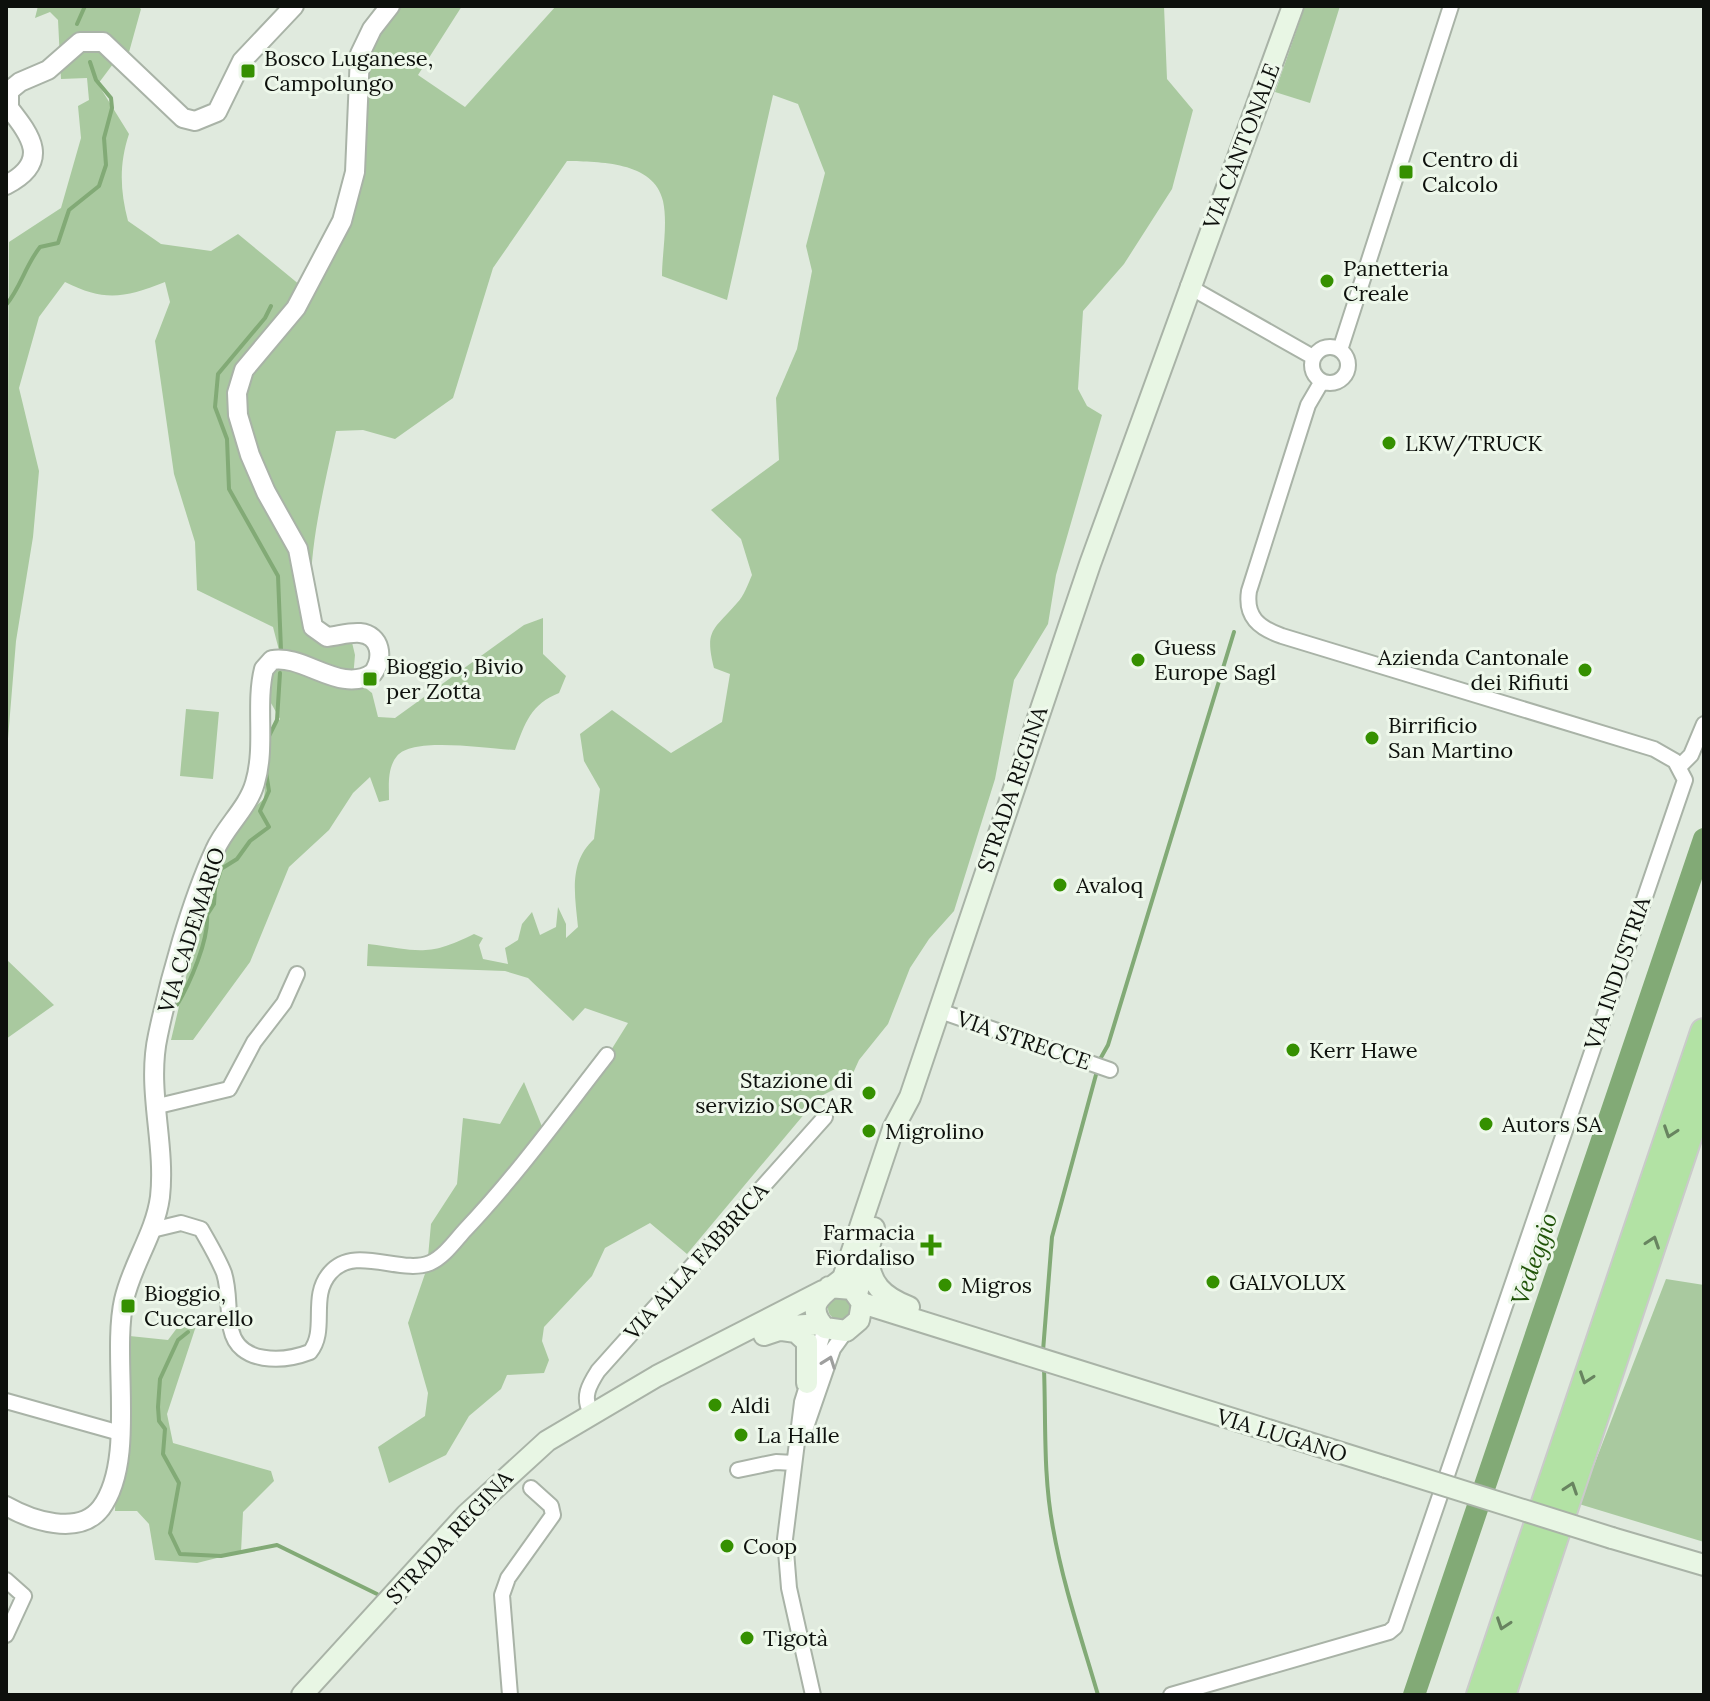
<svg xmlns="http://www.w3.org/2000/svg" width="1710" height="1701" viewBox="0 0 1710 1701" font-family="Lora,serif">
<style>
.green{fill:#a9c99f}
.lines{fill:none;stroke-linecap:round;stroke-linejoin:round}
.stream{stroke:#82aa76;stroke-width:4}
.river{stroke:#82aa76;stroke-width:22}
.minor-casing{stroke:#a9b3a7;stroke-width:18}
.tertiary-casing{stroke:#a9b3a7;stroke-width:22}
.secondary-casing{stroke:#a9b3a7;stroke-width:24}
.motorway-casing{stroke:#cacaca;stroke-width:30}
.minor{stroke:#fff;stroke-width:14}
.tertiary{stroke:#fff;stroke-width:18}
.secondary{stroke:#e8f6e4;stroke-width:20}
.motorway{stroke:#b2e2a4;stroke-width:26}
.secondary-bridge-casing{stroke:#a9b3a7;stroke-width:24;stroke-linecap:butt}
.secondary-bridge{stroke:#e8f6e4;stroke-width:20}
.oneway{stroke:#688460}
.oneway2{stroke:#9e9f9e}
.poi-dot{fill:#359000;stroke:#eef8eb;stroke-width:3}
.labels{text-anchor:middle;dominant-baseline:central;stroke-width:6;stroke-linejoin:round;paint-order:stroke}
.poi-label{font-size:22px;fill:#0d100c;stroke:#eef8eb;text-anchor:start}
.street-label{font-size:22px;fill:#0d100c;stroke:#eef8eb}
.water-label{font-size:24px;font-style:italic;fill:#205409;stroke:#eef8eb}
</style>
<rect width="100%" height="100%" fill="#e0eade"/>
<!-- green -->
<path class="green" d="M 38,6 L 138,6 L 141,9 L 126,63 L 119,56 L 98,84 L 129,134 C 119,164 120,190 128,221 L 161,244 L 211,251 L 238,234 L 306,290 L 342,221 L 357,75 L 390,6 L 462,6 L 418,75 L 465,107 L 556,6 L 1164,6 L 1167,79 L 1193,110 L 1172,189 L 1124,264 L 1083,311 L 1078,389 L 1087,406 L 1102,415 L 1056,575 L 1048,624 L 1014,680 L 995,779 L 954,911 L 929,939 L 910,968 L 888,1024 L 859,1060 L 849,1082 L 823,1095 L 806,1112 L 687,1254 L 650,1223 L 605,1248 L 592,1276 L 544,1327 L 542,1341 L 549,1360 L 544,1373 L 507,1375 L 501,1389 L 469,1416 L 446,1455 L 389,1483 L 378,1447 L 425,1416 L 428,1393 L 408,1323 L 427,1268 L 431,1224 L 457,1184 L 463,1118 L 500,1124 L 524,1082 L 545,1134 L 598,1071 L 628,1023 L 585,1008 L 573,1021 L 528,978 L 505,971 L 367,966 L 368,944 C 418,950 426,958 474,934 L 483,938 L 479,945 L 483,959 L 508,964 L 505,948 L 518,940 L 522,924 L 532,912 L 540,935 L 556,927 L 558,907 L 566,924 L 566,938 L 578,927 C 575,895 568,863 594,839 L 600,789 L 584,761 L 580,734 L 612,710 L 671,753 L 722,722 L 730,674 L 714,668 C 704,629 714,630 737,603 C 744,596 748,584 752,575 L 741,539 L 711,510 L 779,460 L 776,398 L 797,349 L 812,271 L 806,246 L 825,173 L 798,104 L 773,95 L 727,300 L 662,276 C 662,254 668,224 663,201 C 654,161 599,162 567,161 L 493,268 L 453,398 L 395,439 L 363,430 L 336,431 C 323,494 304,562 313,627 L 350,634 L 355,655 L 353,678 L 372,693 L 378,717 L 395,718 L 524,625 L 543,618 L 543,654 L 566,676 L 559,693 C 531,704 525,723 515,750 C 489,749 413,736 397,756 C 387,768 389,786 389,800 L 379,802 L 370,777 L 353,793 L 329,830 L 289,867 L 250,962 L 193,1040 L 171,1040 L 206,893 L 238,821 L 264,799 L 270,732 L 280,719 L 263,689 L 281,658 L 273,627 L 197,590 L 195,542 L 174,474 L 155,341 L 170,302 L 165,282 C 124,298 105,302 65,282 L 39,317 L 19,388 L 39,471 L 33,537 L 16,641 L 6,763 L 9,242 L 61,208 L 81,138 L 78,106 L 89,100 L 87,78 L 61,79 L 58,20 L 50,12 L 35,18 Z
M 1305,6 L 1340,6 L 1310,103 L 1275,92 Z
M 186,709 L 219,712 L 213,779 L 180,776 Z
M 6,959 L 54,1005 L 6,1039 Z
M 1666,1279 L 1704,1285 L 1704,1542 L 1579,1504 Z
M828 1308a12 12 0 1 1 24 0a12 12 0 1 1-24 0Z
M 183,1320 L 196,1326 L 167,1414 L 173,1443 L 271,1471 L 274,1481 L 243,1512 L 241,1552 L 197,1563 L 155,1560 L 149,1524 L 137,1511 L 115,1511 L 120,1335 L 168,1340 Z"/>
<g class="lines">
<!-- stream -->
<path class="stream" d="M 77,24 L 85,6
M 6,305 C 21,287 25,266 40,247 L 58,243 L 69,210 L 99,186 L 106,165 L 104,138 L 112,108 L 111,98 L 96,80 L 90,62
M 271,306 L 265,318 L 218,374 L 215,407 L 227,439 L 229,489 L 278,576 L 281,650
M 6,511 L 6,530
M 269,736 L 277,720 L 280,673
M 177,1005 C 190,983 209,940 207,915 L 214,904 L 215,889 L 221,869 L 237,859 L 250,841 L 269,827 L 260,811 L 269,791 L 266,772
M 1099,1061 L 1108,1045 L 1234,632
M 188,1332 L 178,1340 L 160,1379 L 158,1407 L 159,1421 L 165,1429 L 163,1454 L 179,1483 L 170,1533 L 180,1554 L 221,1556 L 277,1545 L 377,1594
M 1043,1351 L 1052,1237 L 1097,1071
M 1044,1368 C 1046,1422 1043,1475 1053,1528 C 1063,1585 1082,1640 1098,1695"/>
<!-- river -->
<path class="river" d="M 1414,1695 L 1704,839"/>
<!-- minor casing -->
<g class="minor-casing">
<path id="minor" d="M 1188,286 L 1313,357
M1312 365a18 18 0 1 1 36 0a18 18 0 1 1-36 0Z
M 1340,350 L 1451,6
M 1680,766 L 1691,755 L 1704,724
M 937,1010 L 1110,1070
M 154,1107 L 229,1089 L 254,1042 L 284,1003 L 297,974
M 152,1230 L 181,1223 L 201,1229 C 209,1243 218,1258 224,1273 C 230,1292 227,1311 231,1329 C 238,1365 284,1362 310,1352 C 328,1330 309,1297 330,1273 C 354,1244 401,1275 430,1263 C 444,1257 455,1241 465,1230 C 517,1175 561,1114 607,1055
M 6,1401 L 120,1433
M 591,1413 C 582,1397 589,1385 598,1371 L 825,1117
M 805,1430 L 833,1349 L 846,1331
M 738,1470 L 776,1462 L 794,1463
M 6,1580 L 24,1596 L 6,1635
M 510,1695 L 502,1595 L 508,1578 L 553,1515 L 551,1506 L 531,1488
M 813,1695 L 789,1588 L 785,1539 L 802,1402 L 825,1328
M 1171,1695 L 1389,1632 L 1395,1627 L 1685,780 L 1675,761 L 1654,749 L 1282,636 C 1259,628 1245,617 1249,591 L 1308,405 L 1322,381"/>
</g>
<!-- tertiary casing -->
<g class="tertiary-casing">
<path id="tertiary" d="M 6,185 C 51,162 31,136 9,108 L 9,91 L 20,82 L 48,70 L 80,42 L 103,42 L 183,118 L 195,121 L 217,112 L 242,61 L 294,6
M 6,1506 C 31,1520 79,1537 101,1508 C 137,1460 111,1358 124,1300 C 132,1264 155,1234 160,1197 C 166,1143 146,1089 158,1035 C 170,978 191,902 215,850 C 225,827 248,808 255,783 C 266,746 255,704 264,669 L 272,660 C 304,654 341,695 373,673 C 384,658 381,635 360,633 C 349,632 338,636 327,637 L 313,627 L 298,549 L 266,492 L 250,455 L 238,415 L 237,393 L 244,370 L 296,308 L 342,221 L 355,172 L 360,54 L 372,29 L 390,6"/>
</g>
<!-- secondary casing -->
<g class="secondary-casing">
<path id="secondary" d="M 868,1255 C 869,1284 883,1297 909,1307
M 829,1287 L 852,1289 L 862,1303 L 859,1320 L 846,1331 L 825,1328 C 802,1303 826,1293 843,1278 L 893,1129 L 910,1097 L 1090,564 L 1293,6
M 857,1294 L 874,1228
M 862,1303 L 1386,1467
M 782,1330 L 796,1332 L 807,1342 L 807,1383
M 764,1335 L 791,1326 L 821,1324
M 1612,1538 L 1704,1565
M 302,1695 L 466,1515 L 547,1441 L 657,1376 L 823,1291"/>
</g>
<!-- motorway casing -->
<g class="motorway-casing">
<path id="motorway" d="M 1480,1695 L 1704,1032
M 1502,1695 L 1704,1090"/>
</g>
<!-- minor -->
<use href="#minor" class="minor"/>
<!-- tertiary -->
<use href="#tertiary" class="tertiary"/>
<!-- secondary -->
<use href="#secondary" class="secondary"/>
<!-- motorway -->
<use href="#motorway" class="motorway"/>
<!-- secondary-bridge casing -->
<g class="secondary-bridge-casing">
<path id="secondary-bridge" d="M 1386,1467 L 1612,1538"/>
</g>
<!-- secondary-bridge -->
<use href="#secondary-bridge" class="secondary-bridge"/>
</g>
<!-- one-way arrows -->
<defs><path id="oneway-chevron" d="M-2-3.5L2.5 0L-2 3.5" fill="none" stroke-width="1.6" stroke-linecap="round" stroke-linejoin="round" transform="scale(2)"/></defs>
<g class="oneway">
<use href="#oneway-chevron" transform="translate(1670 1132) rotate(109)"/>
<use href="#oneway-chevron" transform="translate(1653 1242) rotate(-71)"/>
<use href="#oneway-chevron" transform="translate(1586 1378) rotate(109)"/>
<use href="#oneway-chevron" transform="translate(1571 1488) rotate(-71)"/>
<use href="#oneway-chevron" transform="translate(1503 1624) rotate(109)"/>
</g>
<use class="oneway2" href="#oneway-chevron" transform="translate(829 1362) rotate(-70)"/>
<!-- markers -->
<g class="poi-dot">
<rect x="240" y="63" width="16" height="16" rx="4"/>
<rect x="1398" y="164" width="16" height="16" rx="4"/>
<circle cx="1327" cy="281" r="8"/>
<circle cx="1389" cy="443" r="8"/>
<circle cx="1138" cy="660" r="8"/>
<circle cx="1585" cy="670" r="8"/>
<rect x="362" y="671" width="16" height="16" rx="4"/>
<circle cx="1372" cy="738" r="8"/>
<circle cx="1060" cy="885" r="8"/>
<circle cx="1293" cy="1050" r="8"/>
<circle cx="869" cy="1093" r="8"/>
<circle cx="1486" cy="1124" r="8"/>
<circle cx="869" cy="1131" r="8"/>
<path d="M927 1233h8v8h8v8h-8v8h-8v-8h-8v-8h8z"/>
<circle cx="1213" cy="1282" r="8"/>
<circle cx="945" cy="1285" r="8"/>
<rect x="120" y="1298" width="16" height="16" rx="4"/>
<circle cx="715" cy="1405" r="8"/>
<circle cx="741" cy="1435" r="8"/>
<circle cx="727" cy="1546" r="8"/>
<circle cx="747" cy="1638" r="8"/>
</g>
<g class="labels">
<!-- poi labels -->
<g class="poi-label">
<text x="264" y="58">Bosco Luganese,<tspan x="264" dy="25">Campolungo</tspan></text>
<text x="1422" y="159">Centro di<tspan x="1422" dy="25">Calcolo</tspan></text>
<text x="1343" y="268">Panetteria<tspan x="1343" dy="25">Creale</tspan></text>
<text x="1405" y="443">LKW/TRUCK</text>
<text x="1154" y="647">Guess<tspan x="1154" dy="25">Europe Sagl</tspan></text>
<text x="1569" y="657" text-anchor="end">Azienda Cantonale<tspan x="1569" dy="25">dei Rifiuti</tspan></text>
<text x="386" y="666">Bioggio, Bivio<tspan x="386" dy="25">per Zotta</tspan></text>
<text x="1388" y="725">Birrificio<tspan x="1388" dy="25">San Martino</tspan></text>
<text x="1076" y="885">Avaloq</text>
<text x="1309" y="1050">Kerr Hawe</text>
<text x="853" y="1080" text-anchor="end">Stazione di<tspan x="853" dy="25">servizio SOCAR</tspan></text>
<text x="1502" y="1124">Autors SA</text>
<text x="885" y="1131">Migrolino</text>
<text x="915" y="1232" text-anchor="end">Farmacia<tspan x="915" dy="25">Fiordaliso</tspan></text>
<text x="1229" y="1282">GALVOLUX</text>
<text x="961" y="1285">Migros</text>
<text x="144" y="1293">Bioggio,<tspan x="144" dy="25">Cuccarello</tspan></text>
<text x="731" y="1405">Aldi</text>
<text x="757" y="1435">La Halle</text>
<text x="743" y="1546">Coop</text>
<text x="763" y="1638">Tigotà</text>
</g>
<!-- street labels -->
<g class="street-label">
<text transform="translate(1241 146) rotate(-69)">VIA CANTONALE</text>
<text transform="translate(1012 789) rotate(-71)">STRADA REGINA</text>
<text transform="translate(191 930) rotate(-72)">VIA CADEMARIO</text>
<text transform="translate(1617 973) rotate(-71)">VIA INDUSTRIA</text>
<text transform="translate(1024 1040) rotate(19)">VIA STRECCE</text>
<text transform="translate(696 1261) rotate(-48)">VIA ALLA FABBRICA</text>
<text transform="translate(1282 1435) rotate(17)">VIA LUGANO</text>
<text transform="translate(449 1537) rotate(-47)">STRADA REGINA</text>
</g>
<!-- water labels -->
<g class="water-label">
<text transform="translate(1534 1259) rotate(-71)">Vedeggio</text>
</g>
</g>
<!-- border -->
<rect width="1710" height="1701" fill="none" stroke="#0d100c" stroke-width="16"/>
</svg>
